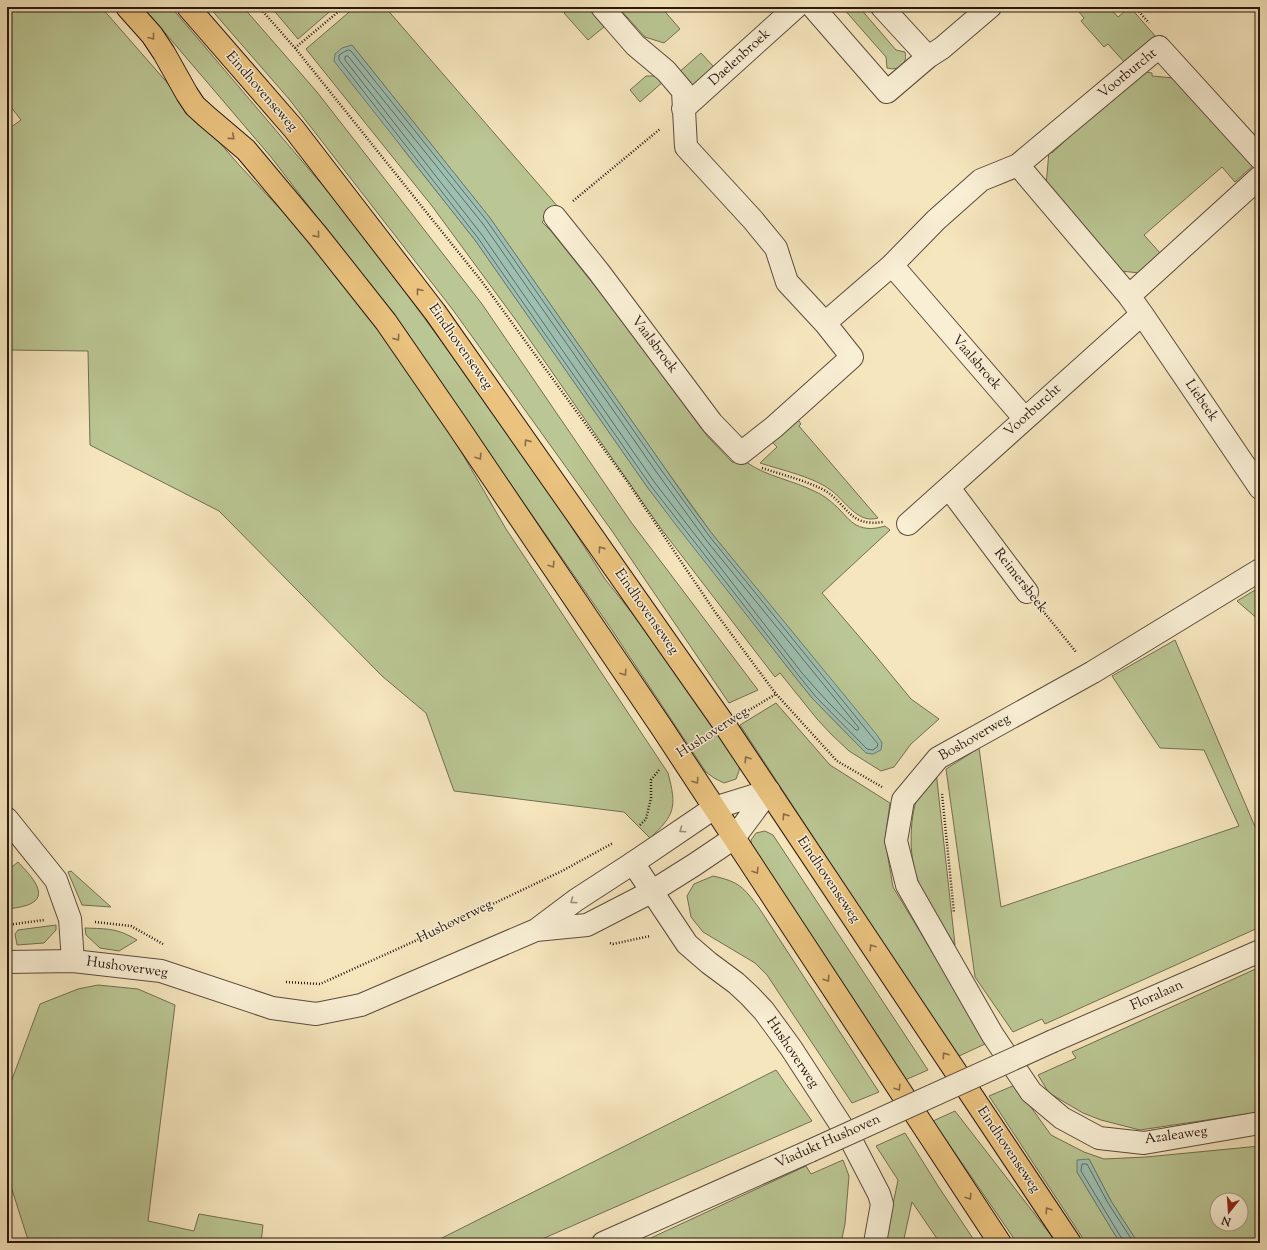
<svg xmlns="http://www.w3.org/2000/svg" width="1267" height="1250" viewBox="0 0 1267 1250" font-family="'Sorts Mill Goudy',serif">
<style>
.green{fill:#bac693;stroke:#726e52;fill-rule:evenodd}
.water{fill:#9dc0b2;stroke:#6f7c71}
.lines{fill:none;stroke-linecap:round;stroke-linejoin:round}
.shore{stroke:#636c61;stroke-width:1}
.minor-casing{stroke:#5c4b3c;stroke-width:24}
.tertiary-casing{stroke:#5c4b3c;stroke-width:24}
.primary-casing{stroke:#291710;stroke-width:24}
.path{stroke:#291710;stroke-width:2.5;stroke-dasharray:1 2;stroke-linecap:butt}
.minor{stroke:#f9efd5;stroke-width:22}
.tertiary{stroke:#f9efd5;stroke-width:22}
.primary{stroke:#ebc37f;stroke-width:22}
.tertiary-bridge-casing{stroke:#5c4b3c;stroke-width:24;stroke-linecap:butt}
.tertiary-bridge{stroke:#f9efd5;stroke-width:22}
.oneway{stroke:#8a6d48}
.oneway2{stroke:#9b8e7c}
.labels{text-anchor:middle;dominant-baseline:central;stroke-width:3;stroke-linejoin:round;paint-order:stroke}
.street-label{font-size:14px;fill:#291710;stroke:#f9efd5}
</style>
<rect width="100%" height="100%" fill="#f6e6be"/>
<filter id="stains"><feTurbulence type="fractalNoise" baseFrequency=".005" numOctaves="4"/><feColorMatrix values="0 0 0 0 .2 0 0 0 0 .09 0 0 0 0 .02 0 0 0 .5 -.17"/></filter>
<radialGradient id="worn" r=".72"><stop offset=".6" stop-color="#630" stop-opacity="0"/><stop offset="1" stop-color="#630" stop-opacity=".3"/></radialGradient>
<!-- green -->
<path class="green" d="M 7,7 L 101,7 L 240,166 L 312,243 L 426,391 L 506,529 L 668,773 C 677,807 675,815 650,838 L 624,812 L 454,791 L 426,713 L 382,676 L 219,511 L 90,445 L 88,351 L 7,350 L 7,130 L 21,120 L 7,102 Z
M 143,7 L 171,7 L 330,194 L 405,292 L 474,385 L 567,520 L 605,579 L 704,704 L 740,763 L 739,771 L 736,779 L 724,783 L 714,778 L 706,772 L 610,627 L 399,324 L 271,157 Z
M 209,7 L 243,7 L 317,92 L 482,304 L 631,522 L 758,690 L 729,703 L 612,531 L 453,310 L 289,99 Z
M 271,7 L 335,7 L 298,39 Z
M 355,7 L 385,7 L 559,208 L 542,222 L 551,231 L 618,315 L 708,437 L 732,462 L 744,464 L 746,462 C 767,477 793,480 816,492 C 825,496 833,503 840,510 C 845,515 849,521 856,525 C 866,530 875,529 885,526 L 890,530 L 822,593 L 874,654 L 911,699 L 939,719 L 911,744 L 894,767 L 881,771 L 849,751 L 831,734 L 817,719 L 780,673 L 775,677 L 662,530 L 518,323 L 482,274 L 432,206 L 306,49 ZM 352,45 L 490,218 L 662,464 L 713,535 L 882,743 L 866,753 L 813,699 L 796,678 L 648,488 L 475,240 L 403,149 Z
M 571,7 L 587,7 L 604,27 L 588,40 L 564,13 Z
M 618,7 L 661,7 L 680,29 L 664,43 L 645,37 Z
M 842,7 L 859,7 L 896,50 L 905,52 C 908,65 898,71 887,68 L 886,57 Z
M 1075,7 L 1109,7 L 1118,17 L 1130,7 L 1156,37 L 1125,63 L 1108,44 L 1104,47 L 1081,21 L 1084,18 Z
M 701,53 L 713,66 L 712,73 L 696,86 L 689,86 L 678,73 Z
M 1140,71 L 1152,73 L 1152,76 L 1173,78 L 1255,164 L 1235,182 L 1222,167 L 1144,235 L 1161,254 L 1140,273 L 1120,271 L 1046,186 L 1049,151 L 1052,153 Z
M 646,76 L 660,76 L 664,81 L 640,102 L 630,90 Z
M 797,418 L 801,424 L 799,426 L 878,518 C 858,524 846,502 832,491 C 815,477 781,470 760,463 L 777,447 L 771,441 Z
M 1260,587 L 1260,621 L 1237,601 Z
M 1175,640 L 1259,836 L 1260,836 L 1260,927 L 1045,1024 L 1042,1019 L 1013,1032 L 975,977 L 946,769 L 979,748 L 1001,907 L 1239,826 L 1204,750 L 1160,748 L 1112,676 Z
M 776,703 L 830,765 L 890,803 L 885,840 L 893,887 L 987,1043 L 957,1057 L 740,725 Z
M 936,771 L 955,945 C 942,924 926,904 918,881 C 908,855 909,815 920,790 C 924,784 931,777 936,771 Z
M 765,831 L 773,835 L 928,1070 L 905,1080 L 752,849 L 751,840 L 756,833 Z
M 18,862 C 26,871 50,893 32,903 C 25,907 14,908 7,909 L 7,871 Z
M 71,871 L 111,907 L 82,905 L 68,872 Z
M 713,876 C 740,882 743,887 759,908 L 879,1092 L 852,1103 L 767,975 L 755,963 L 703,932 L 691,917 L 687,896 L 694,884 Z
M 56,925 L 56,930 L 44,943 L 17,945 L 15,934 L 18,930 Z
M 85,928 C 108,929 117,928 137,940 L 119,951 L 100,948 L 86,935 Z
M 1260,967 L 1260,1112 L 1140,1130 L 1101,1120 L 1083,1113 L 1049,1093 L 1038,1075 L 1076,1058 L 1072,1052 Z
M 98,985 L 138,989 L 175,1005 L 148,1221 L 194,1231 L 199,1214 L 263,1225 L 261,1243 L 29,1243 L 7,1174 L 7,1093 L 40,1004 L 78,989 Z
M 776,1070 L 812,1121 L 533,1243 L 432,1243 Z
M 1015,1085 L 1051,1135 L 1084,1152 L 1104,1159 L 1146,1157 L 1260,1146 L 1260,1243 L 1138,1243 L 1111,1201 L 1089,1159 L 1077,1172 L 1120,1243 L 1086,1243 L 989,1096 ZM 1217,1200 L 1241,1200 L 1241,1224 L 1217,1224 Z
M 955,1111 L 1057,1243 L 1017,1243 L 933,1121 Z
M 905,1133 L 938,1186 L 976,1243 L 940,1243 L 912,1202 L 903,1243 L 885,1243 L 898,1180 L 876,1146 Z
M 843,1160 L 849,1176 L 845,1224 L 841,1243 L 640,1243 L 806,1166 L 811,1174 Z"/>
<!-- water -->
<path class="water" d="M 352,45 L 490,218 L 692,507 L 713,535 L 877,735 L 882,743 L 881,750 L 873,754 L 866,753 L 813,699 L 796,678 L 676,525 L 648,488 L 475,240 L 334,61 L 335,54 L 342,48 Z
M 1089,1159 L 1111,1201 L 1138,1243 L 1120,1243 L 1077,1172 L 1077,1160 Z"/>
<g class="lines">
<!-- shore -->
<path class="shore" d="M 349,50 L 351,51 L 487,221 L 659,467 L 710,537 L 873,738 L 878,744 L 877,747 L 873,750 L 867,749 L 816,697 L 799,676 L 679,522 L 651,486 L 478,238 L 339,60 L 339,55 L 344,52 Z
M 348,56 L 483,224 L 655,470 L 706,540 L 859,728 L 858,730 L 856,730 C 837,712 819,693 802,673 L 655,483 L 482,235 L 345,60 L 345,57 Z
M 1123,1243 L 1122,1239 L 1081,1171 L 1082,1164 L 1087,1164 L 1108,1203 L 1134,1243"/>
<!-- minor casing -->
<g class="minor-casing">
<path id="minor" d="M 602,7 L 635,45 L 666,71 L 683,91 L 686,147 L 753,220 L 776,248 L 787,282 L 825,323 L 892,265 L 1025,419
M 813,7 L 887,92 L 928,57 L 942,48 L 990,7
M 882,7 L 928,57
M 683,109 L 796,7
M 555,217 L 599,272 L 712,423 L 741,453 L 774,427 L 852,357 L 825,323
M 892,265 L 936,220 L 981,180 L 1018,165 L 1159,47 L 1260,158
M 1129,296 L 1260,177
M 1142,314 L 1260,488
M 949,488 L 1027,592
M 908,524 L 1142,314 L 1129,296 L 1018,165
M 1260,570 L 1093,672 L 938,758 L 903,800 L 896,841 L 907,885 L 992,1034 L 1031,1092 L 1062,1118 L 1099,1138 L 1144,1143 L 1260,1123
M 7,819 L 56,880 L 70,919 L 73,961
M 633,863 L 687,944 L 709,963 L 736,983 L 750,996 L 764,1011 L 791,1048 L 852,1142 L 879,1194 L 882,1204 L 875,1243"/>
</g>
<!-- tertiary casing -->
<g class="tertiary-casing">
<path id="tertiary" d="M 536,930 L 587,925 L 651,892 L 694,865 L 734,838 L 769,791
M 7,962 L 73,961 L 161,971 L 272,1008 L 316,1014 L 361,1005 L 536,930 L 576,900 L 633,863 L 714,808 L 769,791
M 1053,1041 L 1260,951
M 603,1243 L 810,1151"/>
</g>
<!-- primary casing -->
<g class="primary-casing">
<path id="primary" d="M 127,7 L 152,35 L 164,53 L 187,94 L 195,106 L 206,116 L 246,150 L 318,236 L 386,322 L 457,425 L 662,728 L 1000,1243
M 188,7 L 294,129 L 435,312 L 724,724 L 1070,1243"/>
</g>
<!-- path -->
<path class="path" d="M 259,7 L 295,48 L 483,283 L 627,481 L 715,612 L 776,694 L 837,761 L 882,787
M 1135,7 L 1149,23
M 295,48 L 344,7
M 573,201 L 660,129
M 762,468 C 783,475 804,480 824,490 C 849,505 848,527 883,522
M 1043,611 L 1076,652
M 746,712 L 776,694
M 942,794 L 954,913
M 640,825 L 646,819 L 651,798 L 651,780 L 659,770
M 95,922 L 131,926 L 163,944
M 7,925 L 44,920
M 8,925 L 10,936
M 610,943 L 613,944 L 650,936
M 286,982 L 320,984 L 415,941 L 562,871 L 613,843"/>
<!-- minor -->
<use href="#minor" class="minor"/>
<!-- tertiary -->
<use href="#tertiary" class="tertiary"/>
<!-- primary -->
<use href="#primary" class="primary"/>
<!-- tertiary-bridge casing -->
<g class="tertiary-bridge-casing">
<path id="tertiary-bridge" d="M 810,1151 L 1053,1041"/>
</g>
<!-- tertiary-bridge -->
<use href="#tertiary-bridge" class="tertiary-bridge"/>
</g>
<!-- one-way arrows -->
<defs><path id="oneway-chevron" d="M-2-3.5L2.5 0L-2 3.5" fill="none" stroke-width="1.6" stroke-linecap="round" stroke-linejoin="round"/></defs>
<g class="oneway">
<use href="#oneway-chevron" transform="translate(152 37) rotate(52)"/>
<use href="#oneway-chevron" transform="translate(232 137) rotate(40)"/>
<use href="#oneway-chevron" transform="translate(317 235) rotate(51)"/>
<use href="#oneway-chevron" transform="translate(419 291) rotate(-128)"/>
<use href="#oneway-chevron" transform="translate(397 338) rotate(55)"/>
<use href="#oneway-chevron" transform="translate(527 442) rotate(-125)"/>
<use href="#oneway-chevron" transform="translate(479 457) rotate(56)"/>
<use href="#oneway-chevron" transform="translate(601 549) rotate(-125)"/>
<use href="#oneway-chevron" transform="translate(552 565) rotate(56)"/>
<use href="#oneway-chevron" transform="translate(624 673) rotate(56)"/>
<use href="#oneway-chevron" transform="translate(747 759) rotate(-124)"/>
<use href="#oneway-chevron" transform="translate(696 781) rotate(56)"/>
<use href="#oneway-chevron" transform="translate(785 816) rotate(-123)"/>
<use href="#oneway-chevron" transform="translate(756 871) rotate(57)"/>
<use href="#oneway-chevron" transform="translate(872 947) rotate(-124)"/>
<use href="#oneway-chevron" transform="translate(827 979) rotate(57)"/>
<use href="#oneway-chevron" transform="translate(945 1055) rotate(-124)"/>
<use href="#oneway-chevron" transform="translate(898 1088) rotate(57)"/>
<use href="#oneway-chevron" transform="translate(969 1197) rotate(57)"/>
<use href="#oneway-chevron" transform="translate(1048 1210) rotate(-123)"/>
</g>
<g class="oneway2">
<use href="#oneway-chevron" transform="translate(682 830) rotate(146)"/>
<use href="#oneway-chevron" transform="translate(573 901) rotate(144)"/>
</g>
<g class="labels">
<!-- street labels -->
<g class="street-label">
<text transform="translate(740 58) rotate(-42)">Daelenbroek</text>
<text transform="translate(1128 74) rotate(-39)">Voorburcht</text>
<text transform="translate(261 92) rotate(49)">Eindhovenseweg</text>
<text transform="translate(654 345) rotate(53)">Vaalsbroek</text>
<text transform="translate(460 347) rotate(55)">Eindhovenseweg</text>
<text transform="translate(976 363) rotate(49)">Vaalsbroek</text>
<text transform="translate(1201 401) rotate(56)">Liebeek</text>
<text transform="translate(1033 411) rotate(-42)">Voorburcht</text>
<text transform="translate(1020 581) rotate(52)">Reimersbeek</text>
<text transform="translate(646 612) rotate(55)">Eindhovenseweg</text>
<text transform="translate(713 733) rotate(-33)">Hushoverweg</text>
<text transform="translate(975 738) rotate(-30)">Boshoverweg</text>
<text transform="translate(828 880) rotate(56)">Eindhovenseweg</text>
<text transform="translate(455 922) rotate(-26)">Hushoverweg</text>
<text transform="translate(127 968) rotate(8)">Hushoverweg</text>
<text transform="translate(1157 996) rotate(-24)">Floralaan</text>
<text transform="translate(792 1053) rotate(56)">Hushoverweg</text>
<text transform="translate(1176 1136) rotate(-8)">Azaleaweg</text>
<text transform="translate(828 1142) rotate(-24)">Viadukt Hushoven</text>
<text transform="translate(1008 1150) rotate(56)">Eindhovenseweg</text>
</g>
</g>
<!-- margin -->
<rect width="1267" height="1250" fill="none" stroke="#f6e6be" stroke-width="24"/>
<rect x="8" y="8" width="1251" height="1234" fill="none" stroke="#291710" stroke-width="2"/>
<rect x="12" y="12" width="1243" height="1226" fill="none" stroke="#291710"/>
<!-- north arrow -->
<g transform="translate(1229 1212) rotate(197)"><circle r="19" fill="#f9efd5" stroke="#a69986"/>
<path d="M0-3L7 15L0 10L-7 15Z" fill="#8f2418"/>
<text y="-6" font-size="11" font-weight="bold" text-anchor="middle" fill="#291710">N</text>
</g>
<rect width="100%" height="100%" filter="url(#stains)"/>
<rect width="100%" height="100%" fill="url(#worn)"/>
</svg>
